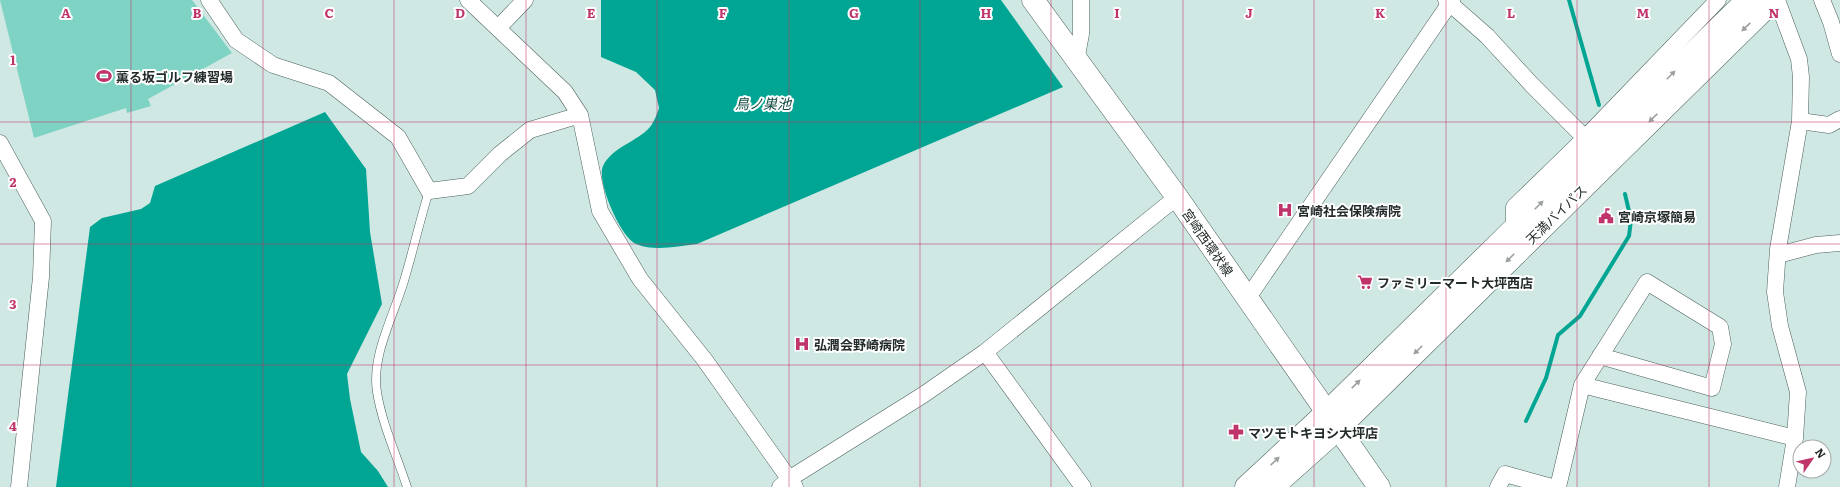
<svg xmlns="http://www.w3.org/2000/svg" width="1840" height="487" viewBox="0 0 1840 487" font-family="Literata,'Noto Sans JP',serif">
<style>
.green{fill:#7fd3c4}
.water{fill:#00a693}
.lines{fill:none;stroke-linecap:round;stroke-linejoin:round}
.stream{stroke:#00a693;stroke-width:4}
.service-casing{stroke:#4b605c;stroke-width:9}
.minor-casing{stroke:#4b605c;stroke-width:17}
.primary-casing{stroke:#4b605c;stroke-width:23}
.trunk-casing{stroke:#4b605c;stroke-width:23}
.service{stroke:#fff;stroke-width:8}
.minor{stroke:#fff;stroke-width:16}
.primary{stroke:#fff;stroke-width:22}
.trunk{stroke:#fff;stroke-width:22}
.oneway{fill:#9ca09f}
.grid{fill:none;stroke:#bf346b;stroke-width:1;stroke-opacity:0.55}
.labels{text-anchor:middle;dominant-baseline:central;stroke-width:4;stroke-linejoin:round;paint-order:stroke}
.poi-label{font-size:13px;font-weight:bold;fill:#222b2a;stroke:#fff;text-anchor:start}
.street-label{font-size:13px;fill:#222b2a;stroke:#fff}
.water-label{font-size:14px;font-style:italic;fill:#114a41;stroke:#fff}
.grid-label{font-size:13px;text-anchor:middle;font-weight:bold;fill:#bf346b;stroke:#fff;stroke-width:4;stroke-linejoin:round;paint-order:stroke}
</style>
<rect width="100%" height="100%" fill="#d0e8e3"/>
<!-- green -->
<path class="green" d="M 0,0 L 192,0 L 232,53 L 148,99 L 151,106 L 127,113 L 126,108 L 34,138 Z"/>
<!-- water -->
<path class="water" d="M 601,0 L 1001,0 L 1063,87 L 697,244 C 677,246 656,252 636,244 C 621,238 596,181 603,166 C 612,147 637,142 650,127 C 654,122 657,114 659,108 L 655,90 L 636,72 L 601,57 Z
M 325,112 L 366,169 L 370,232 L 382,304 L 347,374 L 350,399 L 361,452 L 378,471 L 388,487 L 56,487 L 90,227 L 102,218 L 141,209 L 150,203 L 155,186 Z"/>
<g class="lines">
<!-- stream -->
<path class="stream" d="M 1569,0 L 1599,105
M 1526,421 L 1546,378 L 1558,335 L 1580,316 L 1629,236 L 1631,220 L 1625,194"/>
<!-- service casing -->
<g class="service-casing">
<path id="service" d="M 407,487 C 397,456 382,424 377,392 C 371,356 394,315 404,281 C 413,251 420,220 429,191"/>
</g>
<!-- minor casing -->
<g class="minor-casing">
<path id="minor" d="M 209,0 L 236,40 L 273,65 L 329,83 L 398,137 L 429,191 L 468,186 L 500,154 L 530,130 L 580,115
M 468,0 L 565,92 L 580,115 L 600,211 L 640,279 L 704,359 L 795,487
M 1446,0 L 1487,36 L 1532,85 L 1585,138
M 1777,0 L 1799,59 L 1801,77 L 1800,121 L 1778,249 L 1775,292 L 1780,326 L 1798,392 L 1795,438 L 1787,487
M 1822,0 L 1831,22 L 1840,54
M 498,28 L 525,0
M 1076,61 L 1081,34 L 1081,0
M 1800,121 L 1829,125 L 1840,119
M 0,143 L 43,221 L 41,277 L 19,487
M 1514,230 L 1514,207 L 1585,138 L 1718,0
M 1778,255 L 1816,245 L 1840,243
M 1247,299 L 1452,0
M 985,352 L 1083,487
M 1582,385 L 1647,282 L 1720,327 L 1723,344 L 1712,388 L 1600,356
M 780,487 L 789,479 L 923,395 L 985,352 L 1177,197
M 1498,487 L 1505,474 L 1552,487
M 1558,487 L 1582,385 L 1795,438"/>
</g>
<!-- primary casing -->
<g class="primary-casing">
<path id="primary" d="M 1033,0 L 1177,197 L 1379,487"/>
</g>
<!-- trunk casing -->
<g class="trunk-casing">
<path id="trunk" d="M 1246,487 L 1328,411 L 1747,0
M 1273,487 L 1339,428 L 1774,0"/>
</g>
<!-- service -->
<use href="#service" class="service"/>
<!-- minor -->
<use href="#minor" class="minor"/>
<!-- primary -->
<use href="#primary" class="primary"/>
<!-- trunk -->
<use href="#trunk" class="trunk"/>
</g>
<!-- one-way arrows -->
<defs><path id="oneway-solid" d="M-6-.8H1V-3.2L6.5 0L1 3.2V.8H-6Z"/></defs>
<g class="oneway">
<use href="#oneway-solid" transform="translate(1746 27) rotate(136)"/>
<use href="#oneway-solid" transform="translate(1671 75) rotate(-45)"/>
<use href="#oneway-solid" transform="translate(1653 118) rotate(136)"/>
<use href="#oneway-solid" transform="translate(1539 205) rotate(-45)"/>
<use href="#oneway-solid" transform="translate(1510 258) rotate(135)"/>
<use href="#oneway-solid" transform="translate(1418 350) rotate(135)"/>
<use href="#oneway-solid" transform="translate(1356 384) rotate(-44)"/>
<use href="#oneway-solid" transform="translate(1275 461) rotate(-43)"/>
</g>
<!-- grid -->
<path class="grid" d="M 131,0 L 131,487M 263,0 L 263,487M 394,0 L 394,487M 526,0 L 526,487M 657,0 L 657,487M 789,0 L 789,487M 920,0 L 920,487M 1051,0 L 1051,487M 1183,0 L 1183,487M 1314,0 L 1314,487M 1446,0 L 1446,487M 1577,0 L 1577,487M 1709,0 L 1709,487M 0,122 L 1840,122M 0,244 L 1840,244M 0,365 L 1840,365"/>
<!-- icons -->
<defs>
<g id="stadium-bare" transform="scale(1.2)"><path d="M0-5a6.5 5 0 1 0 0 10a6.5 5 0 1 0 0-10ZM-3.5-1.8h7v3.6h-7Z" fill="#bf346b" stroke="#fff" stroke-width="2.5" paint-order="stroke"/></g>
<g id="hospital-bare" transform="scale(1.2)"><path d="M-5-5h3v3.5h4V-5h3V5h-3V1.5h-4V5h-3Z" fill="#bf346b" stroke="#fff" stroke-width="2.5" paint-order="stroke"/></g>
<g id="civic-bare" transform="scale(1.2)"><path d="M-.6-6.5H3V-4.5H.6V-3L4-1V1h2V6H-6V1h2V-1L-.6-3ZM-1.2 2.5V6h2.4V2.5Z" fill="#bf346b" stroke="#fff" stroke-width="2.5" paint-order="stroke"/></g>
<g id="supermarket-bare" transform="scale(1.2)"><path d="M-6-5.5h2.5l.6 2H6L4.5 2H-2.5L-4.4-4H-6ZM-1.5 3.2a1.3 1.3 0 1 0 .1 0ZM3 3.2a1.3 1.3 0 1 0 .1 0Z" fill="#bf346b" stroke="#fff" stroke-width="2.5" paint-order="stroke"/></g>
<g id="pharmacy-bare" transform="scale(1.2)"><path d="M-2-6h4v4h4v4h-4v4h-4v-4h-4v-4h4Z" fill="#bf346b" stroke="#fff" stroke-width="2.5" paint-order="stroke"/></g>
</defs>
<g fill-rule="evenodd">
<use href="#stadium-bare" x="104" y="76"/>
<use href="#hospital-bare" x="1285" y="210"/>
<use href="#civic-bare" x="1606" y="216"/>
<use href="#supermarket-bare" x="1365" y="282"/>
<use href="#hospital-bare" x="802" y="344"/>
<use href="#pharmacy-bare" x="1236" y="432"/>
</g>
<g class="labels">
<!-- poi labels -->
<g class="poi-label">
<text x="116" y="76">薫る坂ゴルフ練習場</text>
<text x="1297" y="210">宮崎社会保険病院</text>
<text x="1618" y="216">宮崎京塚簡易</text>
<text x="1377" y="282">ファミリーマート大坪西店</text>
<text x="814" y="344">弘潤会野崎病院</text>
<text x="1248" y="432">マツモトキヨシ大坪店</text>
</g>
<!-- street labels -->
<g class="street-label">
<text transform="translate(1556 214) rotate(-44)">天満バイパス</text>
<text transform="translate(1208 242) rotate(55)">宮崎西環状線</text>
</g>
<!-- water labels -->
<g class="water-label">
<text x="763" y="103">鳥ノ巣池</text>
</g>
</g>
<g class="grid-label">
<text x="66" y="18">A</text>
<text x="197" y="18">B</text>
<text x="329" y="18">C</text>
<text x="460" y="18">D</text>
<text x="591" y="18">E</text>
<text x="723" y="18">F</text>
<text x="854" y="18">G</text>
<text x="986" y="18">H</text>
<text x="1117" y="18">I</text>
<text x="1249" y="18">J</text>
<text x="1380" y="18">K</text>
<text x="1511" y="18">L</text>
<text x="1643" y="18">M</text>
<text x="1774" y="18">N</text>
<text x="13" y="65">1</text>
<text x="13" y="187">2</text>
<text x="13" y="309">3</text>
<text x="13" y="431">4</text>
</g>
<!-- north arrow -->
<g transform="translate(1812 459) rotate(56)"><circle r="19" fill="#ffffff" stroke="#a7aaaa"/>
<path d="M0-3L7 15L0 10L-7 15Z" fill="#bf346b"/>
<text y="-6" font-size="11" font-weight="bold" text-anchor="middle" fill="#222b2a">N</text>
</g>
</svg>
